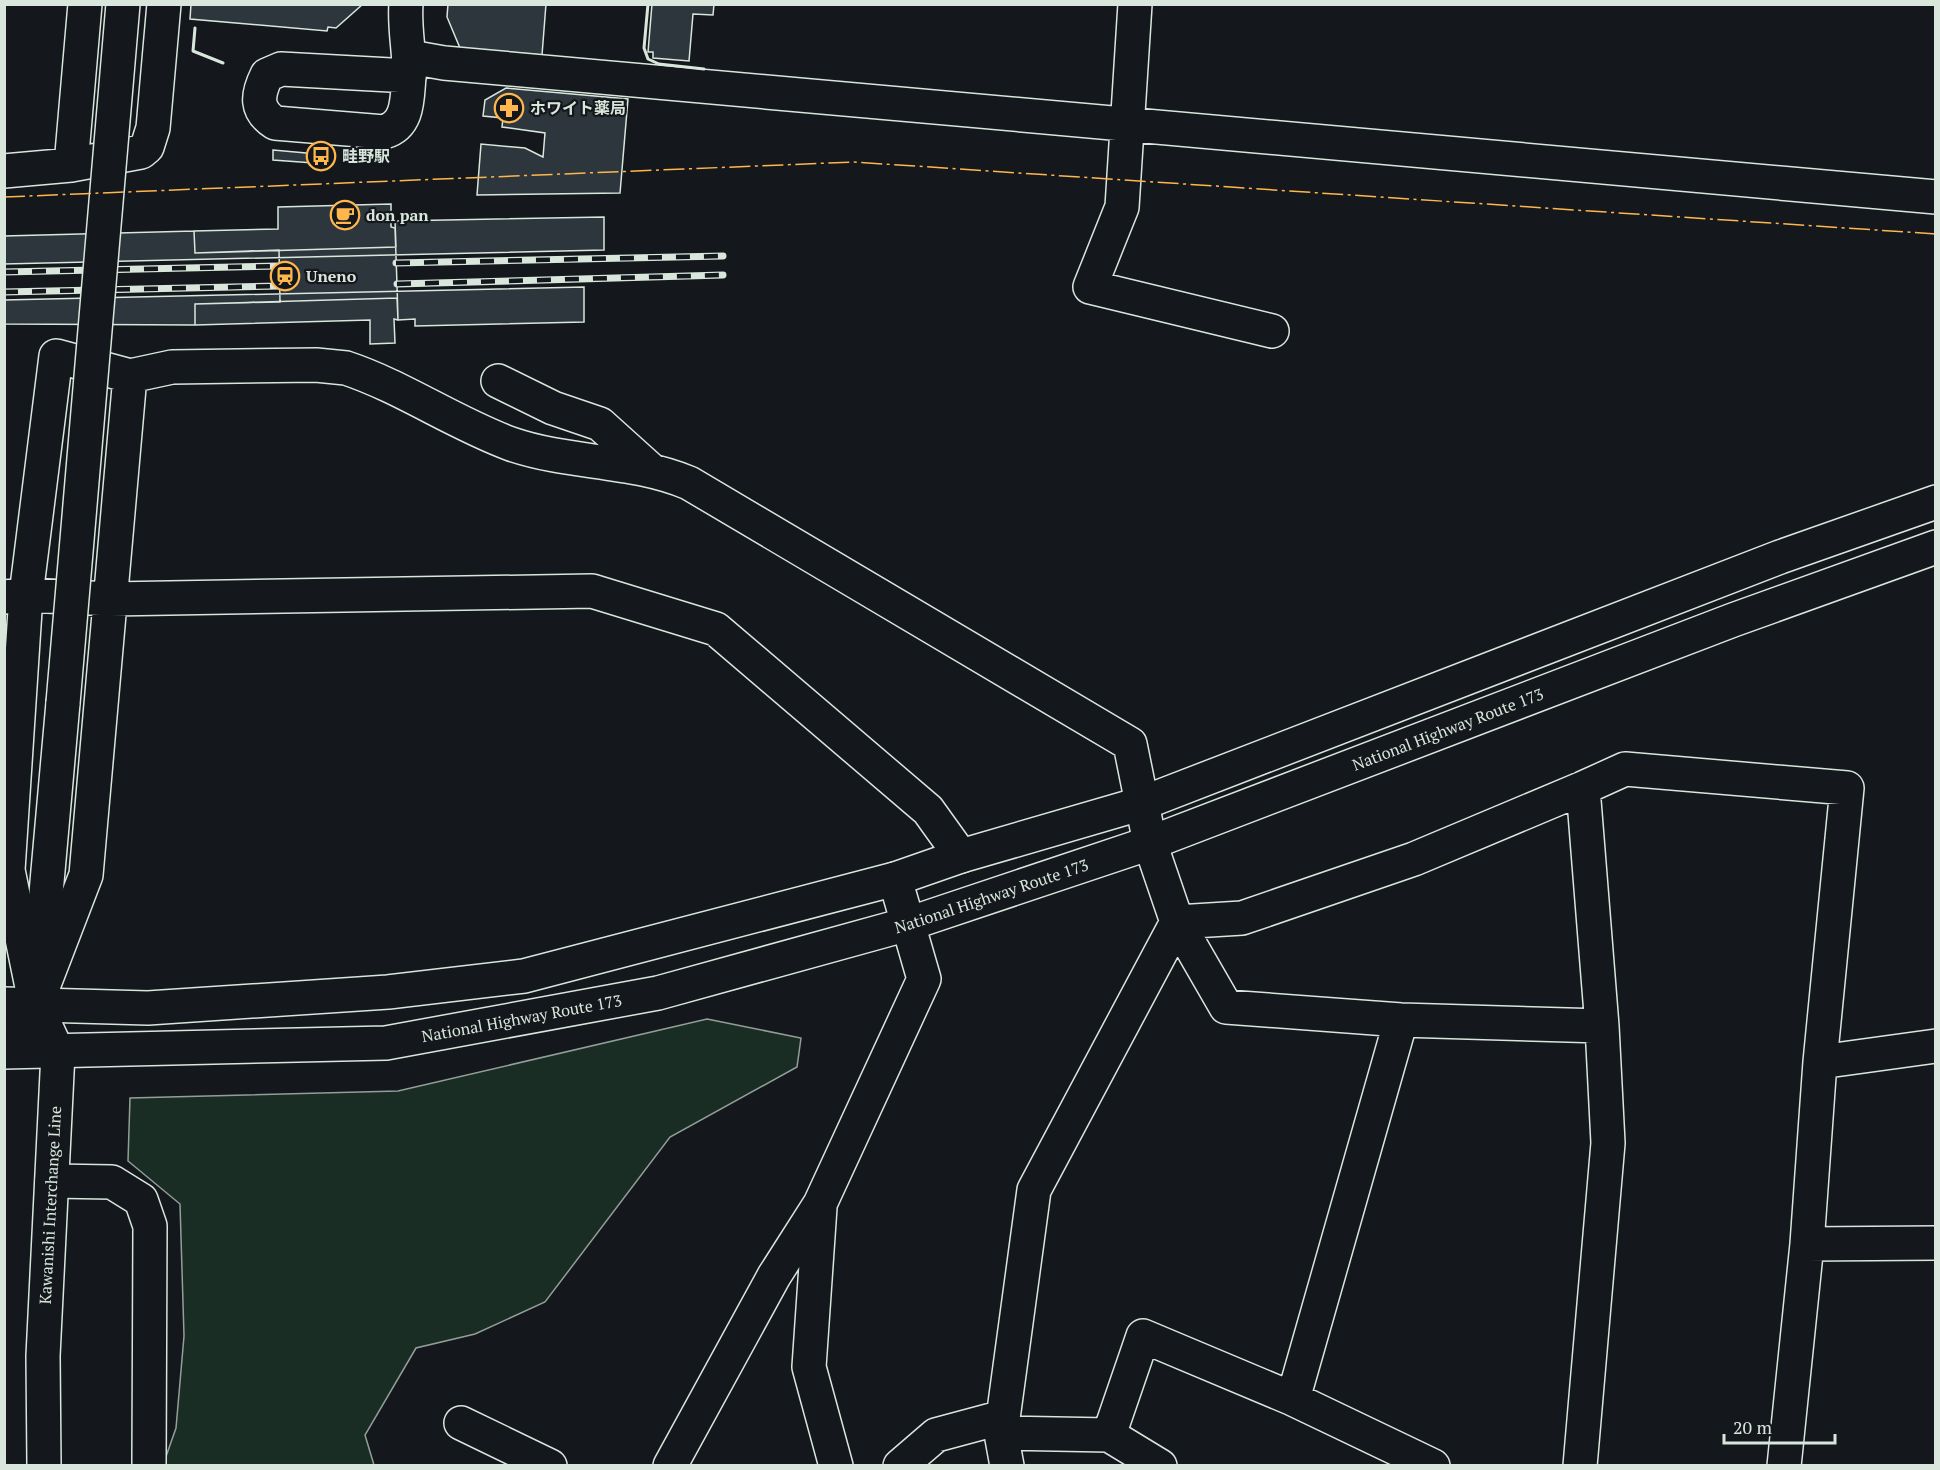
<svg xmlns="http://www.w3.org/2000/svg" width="1940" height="1470" viewBox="0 0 1940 1470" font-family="'PT Serif','Noto Sans JP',serif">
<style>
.green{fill:#1a2d24;stroke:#939e99;stroke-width:1.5}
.building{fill:#2c363c;stroke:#d8e6dc;stroke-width:1.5}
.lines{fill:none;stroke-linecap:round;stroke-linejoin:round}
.minor-casing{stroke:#d8e6dc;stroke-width:36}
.tertiary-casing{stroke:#d8e6dc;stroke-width:36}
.secondary-casing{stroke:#d8e6dc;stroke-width:36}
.trunk-casing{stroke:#d8e6dc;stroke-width:36}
.minor{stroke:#14181c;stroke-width:33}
.tertiary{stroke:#14181c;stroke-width:33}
.secondary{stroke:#14181c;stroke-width:33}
.trunk{stroke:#14181c;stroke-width:33}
.rail-casing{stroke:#d8e6dc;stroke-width:7}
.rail{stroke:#14181c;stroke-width:4.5;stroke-dasharray:14;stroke-linecap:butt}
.tertiary-bridge-casing{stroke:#d8e6dc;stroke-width:36;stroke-linecap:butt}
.tertiary-bridge{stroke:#14181c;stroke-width:33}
.wall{stroke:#d8e6dc;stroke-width:3}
.power{stroke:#ffb74d;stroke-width:1.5;stroke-dasharray:21 4.5 3 4.5;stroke-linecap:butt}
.labels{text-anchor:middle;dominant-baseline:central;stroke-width:4.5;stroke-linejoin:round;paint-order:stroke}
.poi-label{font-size:16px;font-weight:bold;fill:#d8e6dc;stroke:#14181c;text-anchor:start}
.street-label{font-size:16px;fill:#d8e6dc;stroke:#14181c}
</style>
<rect width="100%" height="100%" fill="#14181c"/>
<!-- green -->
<path class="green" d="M 707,1019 L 801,1038 L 797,1067 L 670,1137 L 545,1302 L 475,1334 L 416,1348 L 365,1435 L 374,1465 L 163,1465 L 176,1428 L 184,1336 L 180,1204 L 128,1161 L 130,1098 L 398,1091 Z"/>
<!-- building -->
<path class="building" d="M 191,4 L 363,4 L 336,28 L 328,27 L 327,31 L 190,19 Z
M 546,4 L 542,55 L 460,48 L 447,17 L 448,4 Z
M 652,4 L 714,4 L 713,15 L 693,14 L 689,61 L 653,58 L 653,52 L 648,52 Z
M 506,88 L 628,99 L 620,193 L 477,195 L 481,144 L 525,148 L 543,157 L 545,133 L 502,127 L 503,118 L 483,116 L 485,100 Z
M 273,150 L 328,155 L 327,164 L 273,160 Z
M 391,204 L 391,227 L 395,228 L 397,284 L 398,320 L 394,319 L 395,343 L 370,344 L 370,320 L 195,325 L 195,304 L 280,302 L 279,250 L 195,253 L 194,231 L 278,229 L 278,207 Z
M 604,217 L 604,250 L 4,264 L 4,236 L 194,231 L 195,253 L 396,247 L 395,221 Z
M 584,287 L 584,322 L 415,326 L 415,319 L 398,320 L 397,298 L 195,304 L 195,325 L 4,324 L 4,300 Z"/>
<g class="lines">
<!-- minor casing -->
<g class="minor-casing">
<path id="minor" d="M 1135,4 L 1122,207 L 1090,287 L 1272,331
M 410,57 L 444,63 L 1936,197
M 281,69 L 409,76 C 407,98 409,125 384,132 L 275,123 C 255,110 257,95 267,75 Z
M 71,165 L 85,4
M 4,171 L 71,165 L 141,152 L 147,147 L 153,128 L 164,4
M 498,381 L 553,408 L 600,424 L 651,470
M 4,597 L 26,595 L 111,599 L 592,591 L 716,629 L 928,810 L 961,856
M 33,992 L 8,870 L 26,595 L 56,356 L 130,376 L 172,367 L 316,365 L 346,368 C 403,387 454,423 511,444 C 569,464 632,459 689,483 L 1130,744 L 1150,843 L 1177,922 L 1226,1007 L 1401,1020 L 1602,1026
M 41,992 L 86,875 L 130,376
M 52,1181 L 112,1182 L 141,1200 L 150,1226 L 149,1466
M 820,1207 L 809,1367 L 836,1466
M 1807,1244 L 1936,1243
M 1293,1399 L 1401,1020
M 461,1423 L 550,1466
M 1001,1433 L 1007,1466
M 1109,1435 L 1160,1466
M 670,1466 L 774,1276 L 820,1204 L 924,979 L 895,879
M 900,1466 L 936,1435 L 1003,1417
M 1433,1466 L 1293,1399 L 1143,1336 L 1109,1435 L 1001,1433 L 1034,1190 L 1177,922 L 1242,918 L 1414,859 L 1583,788
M 1580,1466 L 1608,1143 L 1602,1026 L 1583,788 L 1625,769 L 1847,788 L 1820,1062 L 1936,1046
M 1784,1466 L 1807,1244 L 1820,1062"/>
</g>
<!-- tertiary casing -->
<g class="tertiary-casing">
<path id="tertiary" d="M 406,4 C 404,29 410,52 409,76
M 36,1005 L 63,703"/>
</g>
<!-- secondary casing -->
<g class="secondary-casing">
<path id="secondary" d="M 36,1005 L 58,1053 L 43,1356 L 44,1466
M 4,1051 L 36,1005"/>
</g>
<!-- trunk casing -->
<g class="trunk-casing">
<g id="trunk">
<path d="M 4,1004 L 148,1008 L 388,992 L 524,976 L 895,879 L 961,856 L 1143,803 L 1780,557 L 1936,502"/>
<path id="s1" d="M 4,1052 L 386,1043 L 658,993 L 908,924 L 1150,843 L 1733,620 L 1936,547"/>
</g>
</g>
<!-- minor -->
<use href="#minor" class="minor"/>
<!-- tertiary -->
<use href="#tertiary" class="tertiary"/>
<!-- secondary -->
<use href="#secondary" class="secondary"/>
<!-- trunk -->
<use href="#trunk" class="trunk"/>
<!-- rail casing -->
<g class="rail-casing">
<path id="rail" d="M 396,263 L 723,256
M 4,272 L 279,266
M 397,284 L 723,275
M 4,292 L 280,286"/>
</g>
<!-- rail -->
<use href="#rail" class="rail"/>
<!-- tertiary-bridge casing -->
<g class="tertiary-bridge-casing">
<path id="tertiary-bridge" d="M 63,703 L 123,4"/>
</g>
<!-- tertiary-bridge -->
<use href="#tertiary-bridge" class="tertiary-bridge"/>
<!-- wall -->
<path class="wall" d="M 648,4 L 644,48 L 648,59 L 659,64 L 704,69
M 195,28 L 193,51 L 223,63"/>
<!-- power -->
<path class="power" d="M 4,197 L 854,162 L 1936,234"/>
</g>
<!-- icons -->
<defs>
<g id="pharmacy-ring" transform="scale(1.5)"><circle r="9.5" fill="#14181c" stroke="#ffb74d" stroke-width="1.5"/><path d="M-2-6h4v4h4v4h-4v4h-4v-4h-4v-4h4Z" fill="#ffb74d"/></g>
<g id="bus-ring" transform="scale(1.5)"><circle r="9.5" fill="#14181c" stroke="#ffb74d" stroke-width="1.5"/><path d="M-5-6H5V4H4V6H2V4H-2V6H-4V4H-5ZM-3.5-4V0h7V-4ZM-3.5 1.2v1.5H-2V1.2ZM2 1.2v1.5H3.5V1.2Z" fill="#ffb74d"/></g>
<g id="cafe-ring" transform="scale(1.5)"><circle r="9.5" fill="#14181c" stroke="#ffb74d" stroke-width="1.5"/><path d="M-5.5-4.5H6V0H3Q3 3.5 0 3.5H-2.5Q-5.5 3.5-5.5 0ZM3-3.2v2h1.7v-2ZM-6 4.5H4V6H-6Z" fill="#ffb74d"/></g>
<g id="station-ring" transform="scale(1.5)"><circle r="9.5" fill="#14181c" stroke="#ffb74d" stroke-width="1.5"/><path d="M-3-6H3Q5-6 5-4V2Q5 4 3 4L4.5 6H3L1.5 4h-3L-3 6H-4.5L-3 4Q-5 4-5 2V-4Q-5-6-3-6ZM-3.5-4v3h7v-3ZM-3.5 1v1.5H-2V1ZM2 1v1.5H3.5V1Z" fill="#ffb74d"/></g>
</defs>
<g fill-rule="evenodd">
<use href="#pharmacy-ring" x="509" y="108"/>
<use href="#bus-ring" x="321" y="156"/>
<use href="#cafe-ring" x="345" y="215"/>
<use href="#station-ring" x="285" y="276"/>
</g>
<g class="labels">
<!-- poi labels -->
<g class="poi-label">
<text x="530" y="108">ホワイト薬局</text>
<text x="342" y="156">畦野駅</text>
<text x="366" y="215">don pan</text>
<text x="306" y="276">Uneno</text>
</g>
<!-- street labels -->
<g class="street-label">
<text stroke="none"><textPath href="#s1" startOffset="1492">National Highway Route 173</textPath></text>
<text stroke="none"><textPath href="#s1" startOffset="1006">National Highway Route 173</textPath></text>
<text stroke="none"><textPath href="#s1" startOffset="520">National Highway Route 173</textPath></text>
<text transform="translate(50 1205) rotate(-87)">Kawanishi Interchange Line</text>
</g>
</g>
<!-- border -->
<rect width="1940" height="1470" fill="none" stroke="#d8e6dc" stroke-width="12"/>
<!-- scale -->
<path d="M1724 1434v9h111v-9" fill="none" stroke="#d8e6dc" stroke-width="3"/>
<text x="1733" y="1434" font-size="18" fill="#d8e6dc" stroke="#14181c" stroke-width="4.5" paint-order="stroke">20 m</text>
</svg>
